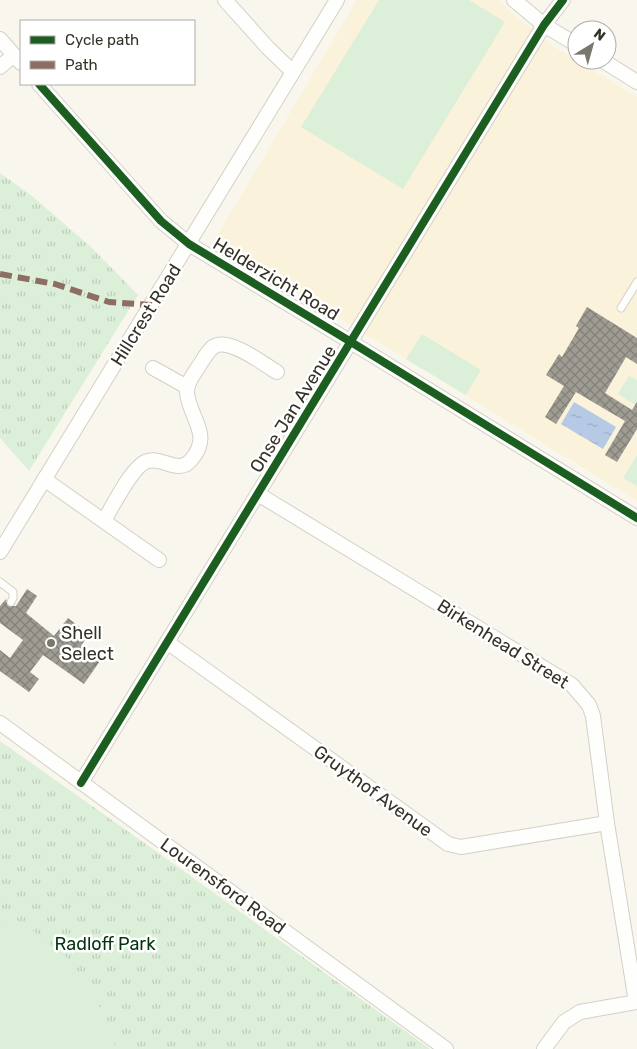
<svg xmlns="http://www.w3.org/2000/svg" width="637" height="1049" viewBox="0 0 637 1049" font-family="Rubik,sans-serif">
<style>
.built{fill:#faf2da}
.park{fill:url(#park-tufts)}
.pitch{fill:#dcefd8}
.water{fill:url(#water-ripples)}
.building{fill:url(#building-cross-hatch)}
.lines{fill:none;stroke-linecap:round;stroke-linejoin:round}
.service-casing{stroke:#d3d0c7;stroke-width:9}
.minor-casing{stroke:#d3d0c7;stroke-width:16}
.service{stroke:#fefefc;stroke-width:7}
.minor{stroke:#fefefc;stroke-width:14}
.quiet{stroke:#8d6e63;stroke-width:6;stroke-dasharray:12 6;stroke-linecap:butt}
.cycleway-casing{stroke:#fff;stroke-width:11}
.cycleway{stroke:#1b5e20;stroke-width:8}
.poi-dot{fill:#7a776c;stroke:#fff;stroke-width:2}
.labels{text-anchor:middle;dominant-baseline:central;stroke-width:5;stroke-linejoin:round;paint-order:stroke}
.street-label{font-size:18px;fill:#353227;stroke:#fff}
.poi-label{font-size:18px;fill:#353227;stroke:#fff;text-anchor:start}
.park-label{font-size:18px;fill:#03330f;stroke:#fff}
</style>
<defs>
<pattern id="park-tufts" width="24" height="20" patternUnits="userSpaceOnUse" patternTransform="scale(1.25)"><rect width="24" height="20" fill="#dcefd8"/><path d="M3 7l-1-3M5 7V3M7 7l1-3M15 17l-1-3M17 17v-4M19 17l1-3" fill="none" stroke="#bdcdb9"/></pattern>
<pattern id="water-ripples" width="26" height="14" patternUnits="userSpaceOnUse" patternTransform="scale(1.25)"><rect width="26" height="14" fill="#b6c9e5"/><path d="M2 4q2-2 4 0t4 0M15 11q2-2 4 0t4 0" fill="none" stroke="#9dadc4"/></pattern>
<pattern id="building-cross-hatch" width="8" height="8" patternUnits="userSpaceOnUse" patternTransform="scale(1.25)"><rect width="8" height="8" fill="#9f9c93"/><path d="M0 0l8 8M0 8l8-8" fill="none" stroke="#828078"/></pattern>
</defs>
<rect width="100%" height="100%" fill="#f9f6ed"/>
<!-- built -->
<path class="built" d="M 357,0 L 497,0 L 551,45 L 637,97 L 637,501 L 214,241 Z"/>
<!-- park -->
<path class="park" d="M 0,173 L 32,196 L 91,247 L 138,295 L 29,471 L 0,438 Z
M 0,741 L 181,869 L 430,1049 L 0,1049 Z"/>
<!-- pitch -->
<path class="pitch" d="M 379,0 L 469,0 L 505,22 L 403,189 L 301,127 Z
M 422,334 L 481,370 L 466,395 L 406,359 Z
M 629,376 L 637,380 L 637,406 L 618,394 Z
M 637,455 L 637,486 L 623,478 Z
M 0,921 L 27,926 L 72,962 L 99,1006 L 114,1035 L 115,1049 L 0,1049 Z"/>
<!-- water -->
<path class="water" d="M 574,402 L 616,427 L 603,449 L 561,424 Z"/>
<!-- building -->
<path class="building" d="M 587,307 L 637,338 L 637,364 L 626,357 L 605,393 L 632,410 L 637,402 L 637,429 L 617,462 L 605,455 L 625,421 L 576,392 L 556,424 L 545,417 L 564,386 L 546,375 L 559,354 L 562,357 L 579,328 L 576,326 Z
M 27,589 L 37,596 L 26,613 L 54,636 L 68,618 L 89,634 L 81,646 L 100,661 L 84,684 L 43,655 L 30,672 L 39,679 L 29,692 L 0,671 L 0,650 L 10,658 L 23,640 L 0,623 L 0,606 L 6,599 L 8,606 L 16,606 Z"/>
<g class="lines">
<!-- service casing -->
<g class="service-casing">
<path id="service" d="M 621,308 L 637,282
M 0,582 L 13,592 L 13,598 L 11,602"/>
</g>
<!-- minor casing -->
<g class="minor-casing">
<path id="minor" d="M 225,0 L 268,48 L 293,72
M 514,0 L 544,25 L 577,45
M 0,39 L 21,63
M 602,60 L 637,82
M 0,67 L 14,55
M 39,84 L 161,221 L 189,244 L 351,342 L 637,518
M 153,368 L 187,387
M 44,479 L 159,560
M 258,494 L 572,685 L 589,705 L 593,716 L 607,823 L 636,1002
M 104,521 C 112,507 131,469 145,462 C 160,454 178,476 191,460 C 213,435 190,419 187,393 C 186,383 194,374 199,366 C 203,360 207,352 213,347 C 228,336 263,364 277,372
M 0,552 L 337,0
M 167,642 L 448,844 L 461,847 L 607,823
M 0,723 L 446,1049
M 81,783 L 544,25 L 563,0
M 544,1049 L 564,1022 L 580,1012 L 637,1002"/>
</g>
<!-- service -->
<use href="#service" class="service"/>
<!-- minor -->
<use href="#minor" class="minor"/>
<!-- quiet -->
<path class="quiet" d="M 0,274 L 55,284 L 109,302 L 152,305"/>
<!-- cycleway casing -->
<g class="cycleway-casing">
<path id="cycleway" d="M 39,84 L 161,221 L 189,244 L 351,342 L 637,518
M 81,783 L 544,25 L 563,0"/>
</g>
<!-- cycleway -->
<use href="#cycleway" class="cycleway"/>
</g>
<!-- markers -->
<circle class="poi-dot" cx="51" cy="643" r="5"/>
<g class="labels">
<!-- street labels -->
<g class="street-label">
<text transform="translate(276 279) rotate(31)">Helderzicht Road</text>
<text transform="translate(146 315) rotate(-58)">Hillcrest Road</text>
<text transform="translate(293 409) rotate(-58)">Onse Jan Avenue</text>
<text transform="translate(503 644) rotate(32)">Birkenhead Street</text>
<text transform="translate(373 791) rotate(36)">Gruythof Avenue</text>
<text transform="translate(223 886) rotate(36)">Lourensford Road</text>
</g>
<!-- poi labels -->
<g class="poi-label">
<text x="61" y="633">Shell<tspan x="61" dy="21">Select</tspan></text>
</g>
<!-- park labels -->
<g class="park-label">
<text x="105" y="944">Radloff Park</text>
</g>
</g>
<!-- legend -->
<rect x="20" y="20" width="175" height="65" fill="#ffffff" stroke="#aeada9"/>
<rect x="30" y="36" width="25" height="8" fill="#1b5e20" stroke="#aeada9"/>
<text x="65" y="45" font-size="15" fill="#353227">Cycle path</text>
<rect x="30" y="61" width="25" height="8" fill="#8d6e63" stroke="#aeada9"/>
<text x="65" y="70" font-size="15" fill="#353227">Path</text>
<!-- north arrow -->
<g transform="translate(592 45) rotate(37)"><circle r="24" fill="#ffffff" stroke="#aeada9"/>
<path d="M0-4L9 19L0 12L-9 19Z" fill="#7a776c"/>
<text y="-8" font-size="14" font-weight="bold" text-anchor="middle" fill="#353227">N</text>
</g>
</svg>
